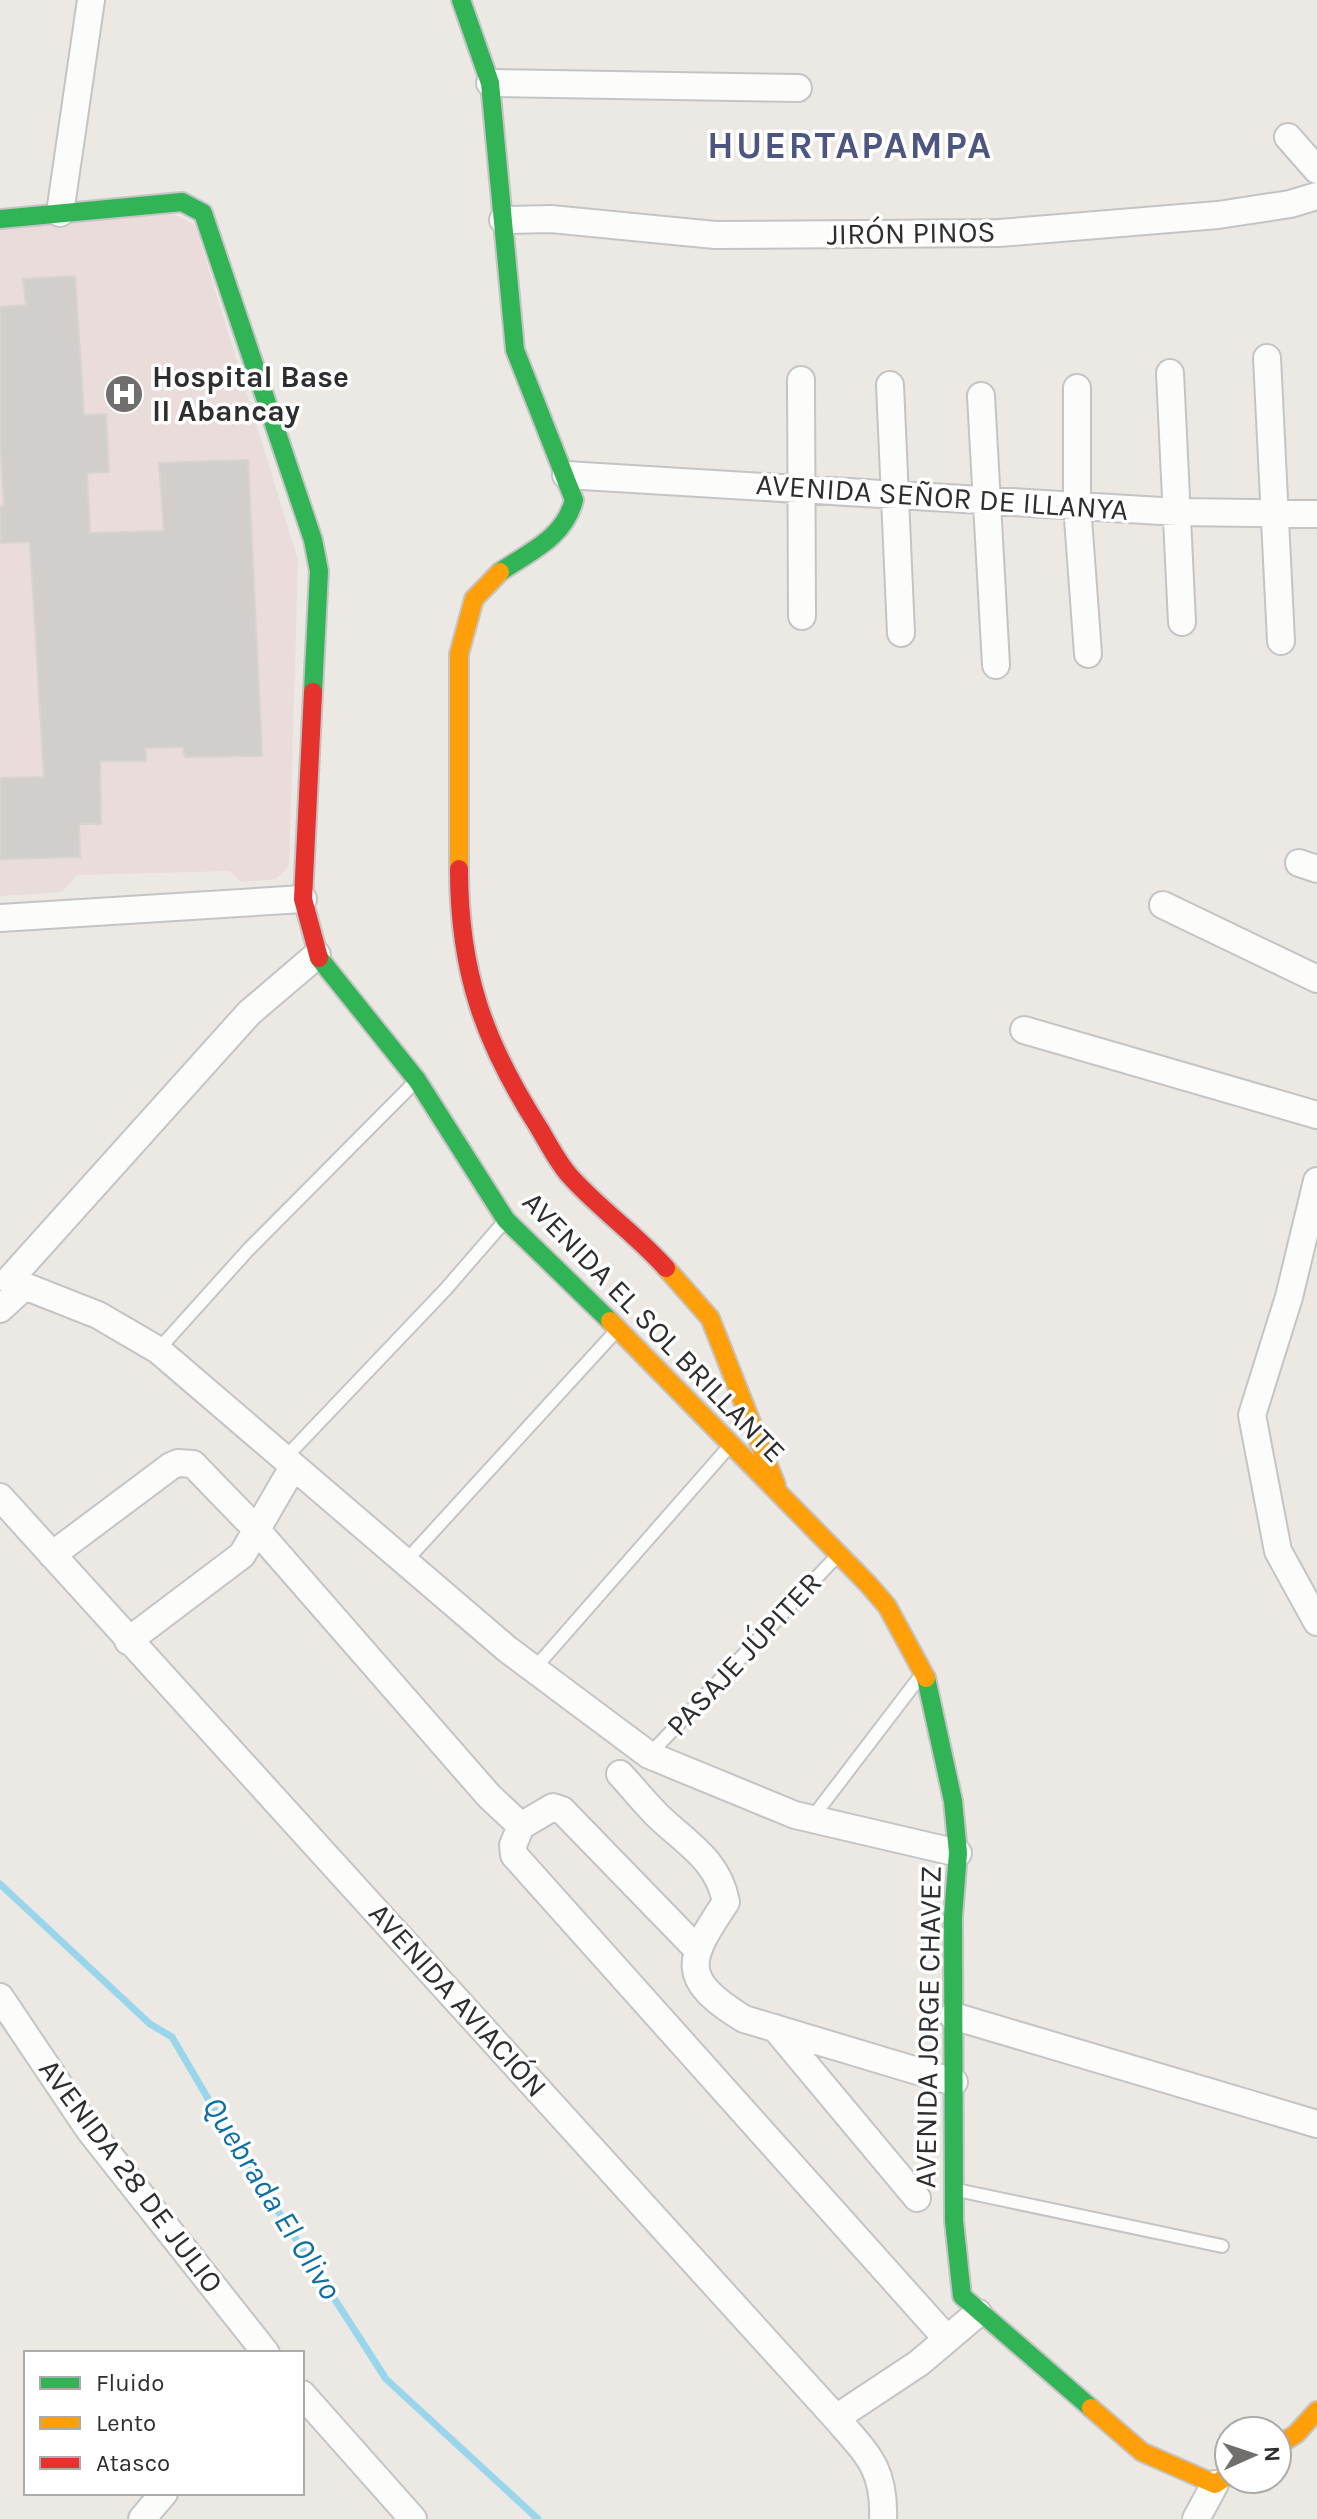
<svg xmlns="http://www.w3.org/2000/svg" width="1317" height="2519" viewBox="0 0 1317 2519" font-family="Karla,sans-serif">
<style>
.medical{fill:#e9dcdb}
.lines{fill:none;stroke-linecap:round;stroke-linejoin:round}
.stream{stroke:#99d6ec;stroke-width:7}
.building{fill:#d1cecb;stroke:#d7d4d0;stroke-width:2}
.lane-casing{stroke:#c5c4c5;stroke-width:16}
.street-casing{stroke:#c5c4c5;stroke-width:30}
.fast-casing{stroke:#c5c4c5;stroke-width:22}
.slow-casing{stroke:#c5c4c5;stroke-width:22}
.jam-casing{stroke:#c5c4c5;stroke-width:22}
.lane{stroke:#fcfcfb;stroke-width:12}
.street{stroke:#fcfcfb;stroke-width:26}
.fast{stroke:#30b455;stroke-width:18}
.slow{stroke:#ff9f0a;stroke-width:18}
.jam{stroke:#e5322d;stroke-width:18}
.labels{text-anchor:middle;dominant-baseline:central;stroke-width:7;stroke-linejoin:round;paint-order:stroke}
.street-label{font-size:30px;fill:#2e2e2e;stroke:#fff}
.poi-label{font-size:30px;font-weight:bold;fill:#2e2e2e;stroke:#fff;text-anchor:start}
.water-label{font-size:32px;font-style:italic;fill:#0d6fa3;stroke:#fff}
.district-label{font-size:38px;font-weight:bold;letter-spacing:2px;fill:#4d5680;stroke:#fff}
</style>
<rect width="100%" height="100%" fill="#ece8e4"/>
<!-- medical -->
<path class="medical" d="M 174,214 L 195,225 L 298,560 L 289,866 L 276,879 L 242,882 L 229,871 L 77,875 L 62,892 L 0,896 L 0,228 Z"/>
<g class="lines">
<!-- stream -->
<path class="stream" d="M 0,1884 L 150,2024 L 172,2037 L 231,2138 L 386,2379 L 538,2519"/>
</g>
<!-- building -->
<path class="building" d="M 75,276 L 84,415 L 106,414 L 109,472 L 87,473 L 90,533 L 164,531 L 159,463 L 248,460 L 262,756 L 185,757 L 183,747 L 145,748 L 146,761 L 100,761 L 101,824 L 79,824 L 80,857 L 0,859 L 0,778 L 44,777 L 30,542 L 0,543 L 0,506 L 4,506 L 0,434 L 0,307 L 26,305 L 23,279 Z"/>
<g class="lines">
<!-- lane casing -->
<g class="lane-casing">
<path id="lane" d="M 158,1350 L 248,1250 L 415,1082
M 284,1459 L 445,1290 L 504,1222
M 405,1562 L 616,1331
M 534,1669 L 727,1449
M 649,1755 L 836,1557
M 812,1818 L 919,1678
M 957,2190 L 1222,2246"/>
</g>
<!-- street casing -->
<g class="street-casing">
<path id="street" d="M 490,83 L 798,88
M 1288,137 L 1317,170
M 60,213 L 91,0
M 503,220 L 551,219 L 715,235 L 999,233 L 1218,215 L 1290,204 L 1317,196
M 1267,358 L 1281,641
M 1170,373 L 1182,622
M 801,380 L 802,616
M 890,385 L 901,633
M 1077,388 L 1077,505 L 1088,654
M 981,396 L 996,665
M 566,475 L 1178,512 L 1317,514
M 1299,863 L 1317,869
M 1163,905 L 1317,979
M 0,918 L 303,899
M 317,955 L 249,1013 L 9,1280 L 98,1315 L 158,1350 L 507,1649 L 649,1755 L 795,1815 L 958,1853
M 1024,1030 L 1317,1115
M 1317,1181 L 1289,1297 L 1252,1415 L 1278,1551 L 1317,1622
M 0,1309 L 24,1287
M 0,1497 L 836,2418 C 867,2454 885,2468 883,2519
M 52,1555 L 171,1466 L 178,1463 L 193,1464 L 255,1528 L 489,1796 L 521,1826 L 553,1807 L 562,1810 L 696,1948
M 128,1641 L 242,1555 L 293,1467
M 620,1774 C 633,1788 645,1803 658,1816 C 687,1844 718,1860 726,1902 C 688,1959 677,1978 744,2019 L 954,2082
M 521,1826 L 513,1845 L 514,1855 L 947,2339
M 0,1997 L 90,2131 L 266,2353
M 953,2016 L 1317,2124
M 775,2028 L 917,2198
M 302,2394 L 413,2519
M 836,2418 L 919,2363 L 978,2313
M 142,2519 L 164,2493
M 1196,2519 L 1215,2484"/>
</g>
<!-- fast casing -->
<g class="fast-casing">
<path id="fast" d="M 461,0 L 490,83 L 515,350 L 574,500 C 564,538 531,551 500,572
M 0,219 L 182,202 L 203,213 L 313,540 L 319,571 L 313,692
M 319,958 L 417,1080 L 506,1220 L 610,1321
M 926,1678 L 953,1801 L 958,1853 L 953,1917 L 954,2221 L 962,2296 L 1091,2408"/>
</g>
<!-- slow casing -->
<g class="slow-casing">
<path id="slow" d="M 459,869 L 459,654 L 474,599 L 500,572
M 666,1268 L 710,1318 L 776,1485
M 610,1321 L 868,1584 L 887,1606 L 926,1678
M 1091,2408 L 1142,2452 L 1215,2484 L 1229,2475
M 1277,2446 L 1296,2434 L 1317,2411"/>
</g>
<!-- jam casing -->
<g class="jam-casing">
<path id="jam" d="M 313,692 L 303,899 L 319,958
M 459,869 C 459,972 484,1042 539,1128 C 548,1143 557,1161 569,1175 C 598,1208 636,1234 666,1268"/>
</g>
<!-- lane -->
<use href="#lane" class="lane"/>
<!-- street -->
<use href="#street" class="street"/>
<!-- fast -->
<use href="#fast" class="fast"/>
<!-- slow -->
<use href="#slow" class="slow"/>
<!-- jam -->
<use href="#jam" class="jam"/>
</g>
<!-- icons -->
<defs>
<g id="hospital-disc" transform="scale(2)"><circle r="9.5" fill="#706f6e" stroke="#fff"/><path d="M-5-5h3v3.5h4V-5h3V5h-3V1.5h-4V5h-3Z" fill="#fff"/></g>
</defs>
<g fill-rule="evenodd">
<use href="#hospital-disc" x="124" y="394"/>
</g>
<g class="labels">
<!-- street labels -->
<g class="street-label">
<text transform="translate(911 233) rotate(-1)">JIRÓN PINOS</text>
<text transform="translate(942 497) rotate(4)">AVENIDA SEÑOR DE ILLANYA</text>
<text transform="translate(654 1327) rotate(46)">AVENIDA EL SOL BRILLANTE</text>
<text transform="translate(744 1654) rotate(-47)">PASAJE JÚPITER</text>
<text transform="translate(458 2000) rotate(48)">AVENIDA AVIACIÓN</text>
<text transform="translate(928 2027) rotate(-89)">AVENIDA JORGE CHAVEZ</text>
<text transform="translate(131 2176) rotate(53)">AVENIDA 28 DE JULIO</text>
</g>
<!-- poi labels -->
<g class="poi-label">
<text x="152" y="377">Hospital Base<tspan x="152" dy="34">II Abancay</tspan></text>
</g>
<!-- water labels -->
<g class="water-label">
<text transform="translate(272 2198) rotate(58)">Quebrada El Olivo</text>
</g>
<!-- district labels -->
<g class="district-label">
<text x="850" y="145">HUERTAPAMPA</text>
</g>
</g>
<!-- legend -->
<rect x="24" y="2351" width="280" height="144" fill="#ffffff" stroke="#ababab" stroke-width="2"/>
<rect x="40" y="2377" width="40" height="12" fill="#30b455" stroke="#ababab" stroke-width="2"/>
<text x="96" y="2391" font-size="24" fill="#2e2e2e">Fluido</text>
<rect x="40" y="2417" width="40" height="12" fill="#ff9f0a" stroke="#ababab" stroke-width="2"/>
<text x="96" y="2431" font-size="24" fill="#2e2e2e">Lento</text>
<rect x="40" y="2457" width="40" height="12" fill="#e5322d" stroke="#ababab" stroke-width="2"/>
<text x="96" y="2471" font-size="24" fill="#2e2e2e">Atasco</text>
<!-- north arrow -->
<g transform="translate(1253 2455) rotate(87)"><circle r="38" fill="#ffffff" stroke="#ababab" stroke-width="2"/>
<path d="M0-6L14 30L0 20L-14 30Z" fill="#706f6e"/>
<text y="-12" font-size="22" font-weight="bold" text-anchor="middle" fill="#2e2e2e">N</text>
</g>
</svg>
